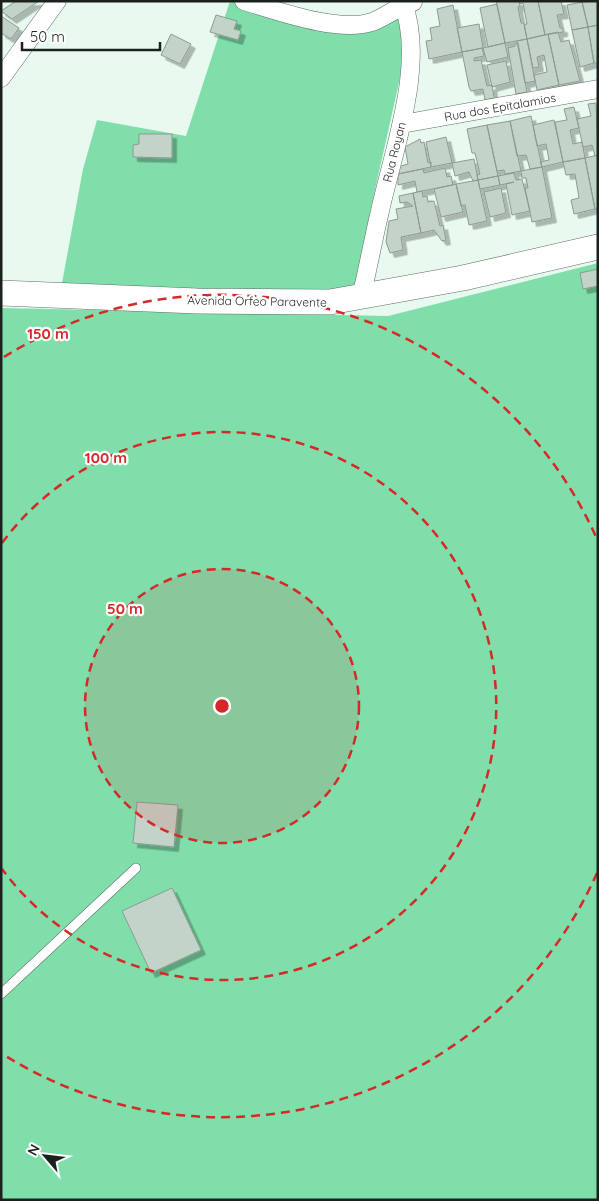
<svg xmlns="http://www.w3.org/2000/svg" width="599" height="1201" viewBox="0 0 599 1201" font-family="Quicksand,sans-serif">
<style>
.green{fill:#7fdeaa}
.building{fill:#c2d3c8;stroke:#8b9b91;filter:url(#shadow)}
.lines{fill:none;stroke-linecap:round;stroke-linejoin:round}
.service-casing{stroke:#5e6d64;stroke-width:10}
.minor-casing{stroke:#5e6d64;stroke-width:19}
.secondary-casing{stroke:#5e6d64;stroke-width:26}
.service{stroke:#fff;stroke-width:9}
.minor{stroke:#fff;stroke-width:18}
.secondary{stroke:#fff;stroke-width:25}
.ring{fill:none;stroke:#d62828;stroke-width:2.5;stroke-dasharray:9 6}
.labels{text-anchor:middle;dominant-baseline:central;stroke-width:4.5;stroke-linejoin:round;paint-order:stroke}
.street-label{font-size:12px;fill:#1b221e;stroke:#fff}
.centre{fill:#d62828;stroke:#fff;stroke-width:2.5}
.ring-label{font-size:15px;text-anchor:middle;font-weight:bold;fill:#d62828;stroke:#fff;stroke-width:4.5;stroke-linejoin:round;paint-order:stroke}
</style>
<defs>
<filter id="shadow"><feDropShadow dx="4.5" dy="4.5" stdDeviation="0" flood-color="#0004"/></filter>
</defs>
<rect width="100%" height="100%" fill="#e8faef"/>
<!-- green -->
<path class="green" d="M 230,1 L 343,30 L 399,10 L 406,51 L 370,212 L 357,298 L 60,294 L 83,169 L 97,120 L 186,136 Z
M 598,263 L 598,1200 L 1,1200 L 1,308 L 388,316 Z"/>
<!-- building -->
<path class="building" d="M 16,1 L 39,1 L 12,19 L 1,11 Z
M 496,1 L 519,1 L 520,6 L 518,7 L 521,23 L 524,23 L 527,39 L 505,43 Z
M 519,1 L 538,1 L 545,35 L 527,39 L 524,25 L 527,24 L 523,3 L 520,4 Z
M 538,1 L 561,1 L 564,14 L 557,15 L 560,28 L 563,28 L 563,32 L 545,35 Z
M 598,1 L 598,25 L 588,27 L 582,2 Z
M 582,2 L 588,27 L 572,30 L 567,5 Z
M 497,4 L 505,43 L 488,47 L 480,8 Z
M 453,5 L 462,52 L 429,59 L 426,41 L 432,40 L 430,28 L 440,26 L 437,9 Z
M 216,15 L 237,21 L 234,29 L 241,31 L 238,40 L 210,32 Z
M 1,16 L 19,28 L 11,39 L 1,33 Z
M 479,24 L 483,48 L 462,52 L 457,28 Z
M 598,25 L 598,63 L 594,63 L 588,27 Z
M 588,27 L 594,63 L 580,67 L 572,30 Z
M 558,32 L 561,42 L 569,40 L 580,81 L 559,85 L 548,34 Z
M 171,34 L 191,44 L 180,64 L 161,55 Z
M 548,34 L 559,85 L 537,90 L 534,75 L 547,72 L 544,55 L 537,57 L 539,67 L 533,68 L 527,39 Z
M 527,39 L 535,81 L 525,83 L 517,41 Z
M 505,43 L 508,57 L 487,62 L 483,48 Z
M 518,43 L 527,92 L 516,94 L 508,48 L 515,46 L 515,44 Z
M 482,48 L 484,56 L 474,58 L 474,61 L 481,60 L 487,86 L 492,85 L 494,98 L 485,100 L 483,89 L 471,91 L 469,87 L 462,52 Z
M 506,61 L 510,82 L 492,87 L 487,65 Z
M 596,103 L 598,155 L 595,156 L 592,145 L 583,147 L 577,119 L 591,116 L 588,104 Z
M 574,107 L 579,128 L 570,130 L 573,144 L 582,142 L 585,158 L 563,162 L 555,122 L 567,120 L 564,109 Z
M 531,116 L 542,167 L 530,169 L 526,155 L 517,156 L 510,121 Z
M 554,120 L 563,162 L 542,167 L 540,162 L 549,160 L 546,144 L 537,146 L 533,125 Z
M 510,121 L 521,171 L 505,174 L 504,170 L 497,171 L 487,125 Z
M 487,125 L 498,176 L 478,180 L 477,175 L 480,174 L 475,153 L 472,153 L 467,129 Z
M 139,134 L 172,134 L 172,158 L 133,157 L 133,145 L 139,144 Z
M 446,137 L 452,163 L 431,167 L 426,142 Z
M 420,139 L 421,143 L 424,142 L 428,163 L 431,162 L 431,167 L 398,174 L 397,167 L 408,164 L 405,147 Z
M 598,155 L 598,209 L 595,209 L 585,158 Z
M 585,158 L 595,209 L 574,214 L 571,200 L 579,198 L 575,174 L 566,175 L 563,162 Z
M 474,159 L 478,180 L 473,181 L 469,172 L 455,176 L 452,163 Z
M 542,167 L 552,218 L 532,222 L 525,188 L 528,188 L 526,178 L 522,178 L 521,171 Z
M 445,168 L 447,177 L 451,176 L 453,185 L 417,192 L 415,181 L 398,185 L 398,174 L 423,169 L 424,173 Z
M 514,173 L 516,180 L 522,179 L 530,211 L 512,215 L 506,184 L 514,182 L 500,185 L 498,176 Z
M 498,176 L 500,185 L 480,189 L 478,180 Z
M 478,180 L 487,221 L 469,225 L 465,205 L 461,206 L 456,184 Z
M 456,184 L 463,212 L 441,217 L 434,189 Z
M 501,188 L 506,213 L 490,217 L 484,192 Z
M 422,191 L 423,197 L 427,196 L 428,202 L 434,201 L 440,226 L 443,225 L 446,240 L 442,241 L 434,230 L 421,233 L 413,193 Z
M 413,193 L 421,233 L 401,237 L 403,250 L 390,253 L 386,242 L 389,221 L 398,219 L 396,209 L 413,206 L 407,202 L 400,203 L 399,196 Z
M 598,269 L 598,286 L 583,289 L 580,273 Z
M 137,802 L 178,805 L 174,847 L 133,843 Z
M 172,888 L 201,950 L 151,973 L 122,911 Z"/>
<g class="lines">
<!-- service casing -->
<g class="service-casing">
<path id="service" d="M 1,994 L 136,868"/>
</g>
<!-- minor casing -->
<g class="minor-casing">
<path id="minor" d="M 244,1 C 278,11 338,33 372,22 C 386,17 398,6 413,2
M 1,78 L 57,1
M 402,124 L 598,89
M 361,297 C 368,269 373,240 380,211 C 393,151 427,61 402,1"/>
</g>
<!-- secondary casing -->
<g class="secondary-casing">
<path id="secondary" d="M 1,293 L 197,301 L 330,302 L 463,278 L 598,247"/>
</g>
<!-- service -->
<use href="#service" class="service"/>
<!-- minor -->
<use href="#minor" class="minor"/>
<!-- secondary -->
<use href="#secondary" class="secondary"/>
</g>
<!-- distance rings -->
<circle cx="222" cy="706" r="137" fill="#d62828" fill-opacity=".12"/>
<g class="ring">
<circle cx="222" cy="706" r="137"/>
<path d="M2 543A274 274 0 1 1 2 869"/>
<path d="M597 873A411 411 0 0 1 4 1055M4 357A411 411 0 0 1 597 539"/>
</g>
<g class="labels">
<!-- street labels -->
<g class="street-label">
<text transform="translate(500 107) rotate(-10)">Rua dos Epitalamios</text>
<text transform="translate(394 152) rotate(-76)">Rua Royan</text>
<text transform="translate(257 301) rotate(1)">Avenida Orfeo Paravente</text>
</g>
</g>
<circle cx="222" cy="706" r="8" class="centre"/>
<g class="ring-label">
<text x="48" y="339">150 m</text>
<text x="106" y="463">100 m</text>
<text x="125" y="614">50 m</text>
</g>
<!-- border -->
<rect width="599" height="1201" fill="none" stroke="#1b221e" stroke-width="5"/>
<!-- north arrow -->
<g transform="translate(45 1156) rotate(298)" stroke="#ffffff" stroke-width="4" paint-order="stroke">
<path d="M0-4L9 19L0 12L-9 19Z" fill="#1b221e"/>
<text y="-8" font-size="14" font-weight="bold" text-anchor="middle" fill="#1b221e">N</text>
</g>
<!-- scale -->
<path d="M22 42v8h138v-8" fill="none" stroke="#1b221e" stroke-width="2.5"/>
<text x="30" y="42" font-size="15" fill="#1b221e" stroke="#ffffff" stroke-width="4" paint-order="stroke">50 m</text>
</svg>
